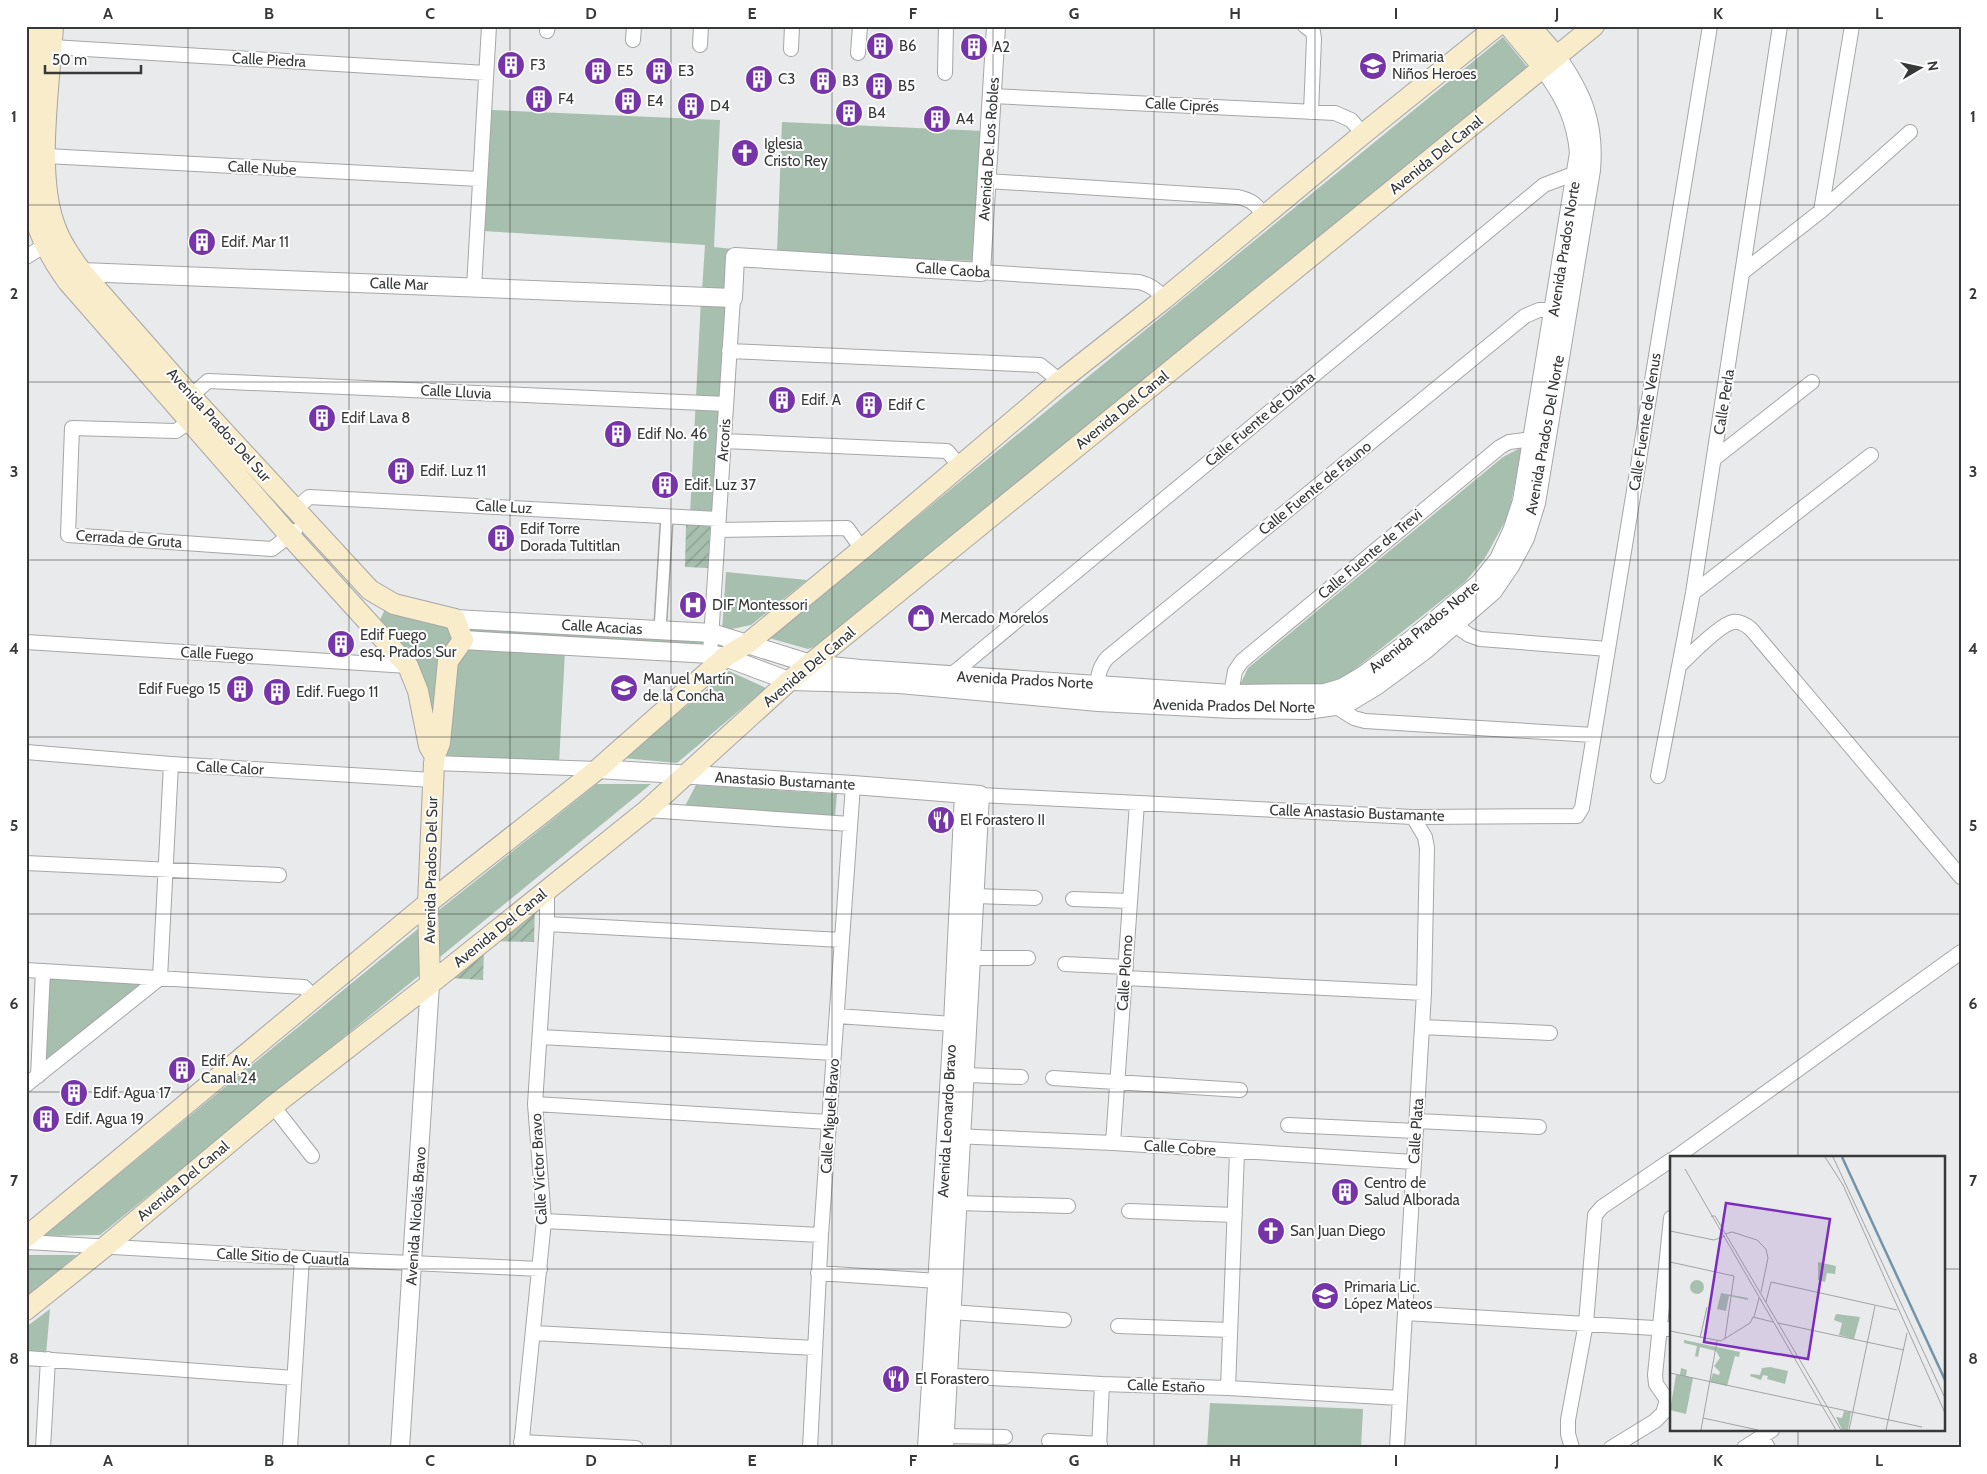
<svg xmlns="http://www.w3.org/2000/svg" width="1987" height="1474" viewBox="0 0 1987 1474" font-family="Cabin,sans-serif">
<style>
.green{fill:#a7bfae}
.garden{fill:url(#garden-furrows)}
.lines{fill:none;stroke-linecap:round;stroke-linejoin:round}
.pedestrian-casing{stroke:#a6a6a7;stroke-width:14}
.minor-casing{stroke:#a6a6a7;stroke-width:16}
.tertiary-casing{stroke:#a6a6a7;stroke-width:20}
.secondary-casing{stroke:#a6a6a7;stroke-width:22}
.pedestrian{stroke:#fff;stroke-width:11}
.minor{stroke:#fff;stroke-width:14}
.tertiary{stroke:#fff;stroke-width:18}
.secondary{stroke:#f8ecca;stroke-width:20}
.grid{fill:none;stroke:#373838;stroke-width:1;stroke-opacity:0.55}
.labels{text-anchor:middle;dominant-baseline:central;stroke-width:4;stroke-linejoin:round;paint-order:stroke}
.poi-label{font-size:15px;fill:#373838;stroke:#fff;text-anchor:start}
.street-label{font-size:15px;fill:#373838;stroke:#fff}
.inset-river{fill:none;stroke:#7393a8;stroke-width:2.5}
.inset-road{fill:none;stroke:#a2a3a3;stroke-width:1}
.view{fill:#7b2cbf;fill-opacity:0.15;stroke:#7b2cbf;stroke-width:2.5}
.inset-edge{fill:none;stroke:#373838;stroke-width:2.5}
.neatline{fill:none;stroke:#373838;stroke-width:2}
.grid-label{font-size:16px;text-anchor:middle;font-weight:bold;fill:#373838}
</style>
<defs>
<pattern id="garden-furrows" width="10" height="10" patternUnits="userSpaceOnUse" patternTransform="scale(1.25)"><rect width="10" height="10" fill="#a7bfae"/><path d="M-1 1l2-2M0 10L10 0M9 11l2-2" fill="none" stroke="#899c8f"/></pattern>
</defs>
<rect width="100%" height="100%" fill="#e9eaeb"/>
<!-- green -->
<path class="green" d="M 1503,37 L 1529,69 L 820,645 L 808,649 L 769,638 Z
M 491,110 L 720,120 L 714,247 L 732,249 L 728,292 L 702,291 L 705,245 L 484,231 Z
M 782,122 L 984,131 L 974,261 L 777,253 Z
M 701,300 L 727,301 L 714,515 L 690,514 Z
M 1522,447 L 1509,514 L 1485,558 L 1465,582 L 1350,673 L 1315,693 L 1239,687 L 1248,668 L 1503,457 Z
M 726,572 L 807,580 L 751,625 L 722,631 Z
M 385,609 L 455,620 L 439,743 L 376,629 Z
M 458,620 L 710,634 L 708,652 L 465,639 Z
M 471,648 L 565,651 L 559,764 L 451,758 L 447,755 C 448,734 446,682 454,665 C 458,658 464,653 471,648 Z
M 729,671 L 766,688 L 677,763 L 623,758 Z
M 597,784 L 651,784 L 440,957 L 439,910 Z
M 696,785 L 837,794 L 835,816 L 685,806 Z
M 419,928 L 420,975 L 100,1235 L 43,1236 Z
M 43,971 L 160,978 L 38,1076 Z
M 26,1255 L 77,1255 L 26,1297 Z
M 50,1309 L 46,1355 L 26,1357 L 26,1327 Z
M 1210,1403 L 1363,1409 L 1361,1448 L 1207,1448 Z"/>
<!-- garden -->
<path class="garden" d="M 686,524 L 710,524 L 709,568 L 685,567 Z
M 535,903 L 534,942 L 489,941 Z
M 484,950 L 483,980 L 450,978 Z"/>
<g class="lines">
<!-- pedestrian casing -->
<g class="pedestrian-casing">
<path id="pedestrian" d="M 660,630 L 667,516"/>
</g>
<!-- minor casing -->
<g class="minor-casing">
<path id="minor" d="M 1305,26 L 1313,32 L 1314,39 L 1311,112
M 547,31 L 548,26
M 633,40 L 634,26
M 700,45 L 701,26
M 52,47 L 486,73
M 791,49 L 792,26
M 858,53 L 860,26
M 945,73 L 946,26
M 992,96 L 1335,113 L 1351,120 L 1363,134
M 46,156 L 479,179
M 987,181 L 1238,197 C 1252,200 1257,205 1264,216
M 1821,211 L 1852,26
M 26,257 L 44,246
M 981,272 L 1139,282 C 1151,285 1157,290 1164,299
M 1743,272 L 1821,211 L 1910,132
M 474,287 L 489,26
M 729,351 L 1040,365 L 1060,381
M 191,396 L 208,381 L 726,404
M 196,417 L 176,431 L 72,428 L 68,535 L 272,549 L 295,531
M 724,441 L 947,451 L 960,466
M 1715,458 L 1812,382
M 295,510 L 309,497 L 718,519
M 718,530 L 847,528 L 862,549
M 1693,593 L 1871,455
M 1455,625 L 1469,635 L 1480,639 L 1608,649
M 26,642 L 408,666
M 710,654 L 733,298
M 1681,664 C 1691,654 1721,624 1733,622 C 1740,621 1746,625 1751,629 L 1961,877
M 950,676 L 1544,185 L 1576,173
M 1098,694 C 1097,679 1098,669 1107,658 L 1525,316 L 1539,310 L 1561,310
M 1231,694 L 1235,671 L 1242,661 L 1500,447 L 1509,442 L 1533,439
M 1335,706 L 1354,718 L 1365,721 L 1593,735
M 26,752 L 171,764 L 433,780
M 434,763 L 598,769
M 1658,776 L 1693,593 L 1780,26
M 980,795 L 1413,817 L 1577,816 L 1582,808 L 1710,26
M 647,810 L 850,824
M 26,863 L 279,875
M 975,896 L 1035,898
M 1073,899 L 1130,901
M 547,924 L 842,940
M 972,958 L 1028,958
M 1065,964 L 1126,967
M 26,970 L 304,987 L 314,998
M 160,978 L 171,764
M 1125,978 L 1424,993
M 837,1016 L 953,1024
M 1422,1027 L 1550,1033
M 541,1037 L 834,1053
M 966,1075 L 1021,1077
M 38,1076 L 43,971
M 1053,1078 L 1240,1090
M 26,1085 L 160,978
M 535,1104 L 829,1122
M 273,1106 L 312,1156
M 1417,1121 L 1539,1127
M 1288,1125 L 1416,1131
M 953,1136 L 1113,1143 L 1414,1162
M 1113,1143 L 1137,803
M 1675,1158 L 1961,952
M 957,1203 L 1068,1206
M 1129,1211 L 1235,1215
M 544,1221 L 821,1235
M 26,1242 L 302,1258 L 540,1269
M 818,1273 L 938,1281
M 951,1312 L 1064,1320
M 1405,1313 L 1671,1329
M 1118,1326 L 1230,1330
M 534,1333 L 815,1348
M 26,1358 L 294,1378
M 938,1375 L 1102,1384 L 1228,1388 L 1400,1398
M 1228,1388 L 1237,1152
M 1667,1400 L 1656,1384 L 1655,1375 L 1671,1218
M 944,1436 L 1005,1437
M 1762,1437 L 1768,1448
M 1049,1441 L 1100,1444
M 521,1442 L 636,1448
M 43,1448 L 48,1359
M 290,1448 L 302,1258
M 521,1448 L 544,1221 L 535,1104 L 547,924 L 547,890
M 810,1448 L 821,1235 L 853,785
M 1099,1448 L 1102,1384
M 1397,1448 L 1424,993 L 1427,848 L 1425,837 L 1413,817
M 1572,1448 L 1568,1434 L 1568,1420 L 1586,1323 L 1595,1215 L 1602,1207 L 1671,1160
M 1611,1448 L 1655,1421 L 1663,1413 L 1667,1400
M 1744,1448 L 1772,1430"/>
</g>
<!-- tertiary casing -->
<g class="tertiary-casing">
<path id="tertiary" d="M 73,278 L 82,272 L 733,298 L 735,257 L 981,272 L 996,26
M 455,619 L 712,633 L 811,664 L 860,669 L 1231,694 L 1325,693 L 1342,688 L 1364,675 L 1415,637 L 1480,583 L 1499,559 L 1512,531 L 1522,501 L 1579,153 C 1576,118 1564,96 1543,67
M 463,640 L 710,654 L 725,657 L 789,681 L 899,684 L 1098,702 L 1233,709 L 1307,710 L 1335,706 L 1351,701 L 1376,686 L 1425,650 L 1493,591 L 1510,566 L 1525,538 L 1536,503 L 1591,170 C 1595,124 1583,94 1556,56
M 598,769 L 853,785 L 980,795 L 944,1448
M 400,1448 L 430,984
M 927,1448 L 953,1024 L 964,794"/>
</g>
<!-- secondary casing -->
<g class="secondary-casing">
<path id="secondary" d="M 35,26 L 27,171 C 32,218 41,245 68,282 L 290,536 L 408,666 L 418,691 L 429,746 L 435,756
M 53,26 C 50,82 35,174 55,226 C 61,243 71,257 82,272 L 191,396 L 370,590 L 394,604 L 455,619 L 463,640 L 448,661 L 440,743 L 435,756 L 434,763 L 428,903 L 430,984
M 1509,26 L 1543,67
M 1530,26 L 1556,56
M 26,1237 L 428,903 L 598,769 L 725,657 L 747,644 L 862,549 L 1060,381 L 1164,299 L 1363,134 L 1497,26
M 26,1310 L 106,1246 L 273,1106 L 430,984 L 647,810 L 789,681 L 1594,26"/>
</g>
<!-- pedestrian -->
<use href="#pedestrian" class="pedestrian"/>
<!-- minor -->
<use href="#minor" class="minor"/>
<!-- tertiary -->
<use href="#tertiary" class="tertiary"/>
<!-- secondary -->
<use href="#secondary" class="secondary"/>
</g>
<!-- grid -->
<path class="grid" d="M 188,26 L 188,1448M 349,26 L 349,1448M 510,26 L 510,1448M 671,26 L 671,1448M 832,26 L 832,1448M 993,26 L 993,1448M 1154,26 L 1154,1448M 1315,26 L 1315,1448M 1476,26 L 1476,1448M 1638,26 L 1638,1448M 1798,26 L 1798,1158M 26,205 L 1961,205M 26,382 L 1961,382M 26,560 L 1961,560M 26,737 L 1961,737M 26,914 L 1961,914M 26,1092 L 1961,1092M 26,1269 L 1671,1269M 1943,1269 L 1961,1269M 1798,1430 L 1798,1448"/>
<!-- icons -->
<defs>
<g id="building-disc" transform="scale(1.4375)"><circle r="9.5" fill="#7534a8" stroke="#fff"/><path d="M-4-6H4V6H1V3H-1V6H-4ZM-2.5-4.3h1.7v1.8h-1.7ZM.8-4.3h1.7v1.8H.8ZM-2.5-1h1.7V.8h-1.7ZM.8-1h1.7V.8H.8Z" fill="#fff"/></g>
<g id="school-disc" transform="scale(1.4375)"><circle r="9.5" fill="#7534a8" stroke="#fff"/><path d="M0-5L7-2L0 1L-7-2ZM-4 1L0 2.5L4 1V4Q0 6-4 4Z" fill="#fff"/></g>
<g id="church-disc" transform="scale(1.4375)"><circle r="9.5" fill="#7534a8" stroke="#fff"/><path d="M-1.2-6h2.4v3.5h3.3v2.4h-3.3V6h-2.4V-.1h-3.3v-2.4h3.3Z" fill="#fff"/></g>
<g id="hospital-disc" transform="scale(1.4375)"><circle r="9.5" fill="#7534a8" stroke="#fff"/><path d="M-5-5h3v3.5h4V-5h3V5h-3V1.5h-4V5h-3Z" fill="#fff"/></g>
<g id="shop-disc" transform="scale(1.4375)"><circle r="9.5" fill="#7534a8" stroke="#fff"/><path d="M-5-2.5h2.3a2.7 3.5 0 0 1 5.4 0H5L5.5 6h-11ZM-1.5-2.5h3a1.5 2.3 0 0 0-3 0Z" fill="#fff"/></g>
<g id="restaurant-disc" transform="scale(1.4375)"><circle r="9.5" fill="#7534a8" stroke="#fff"/><path d="M-5-6h1v4h1v-4h1v4h1v-4h1v5L-1.5 .5V6h-2V.5L-5-1ZM5-6V6H3V1.5H1.5Q1.5-4 5-6Z" fill="#fff"/></g>
</defs>
<g fill-rule="evenodd">
<use href="#building-disc" x="880" y="46"/>
<use href="#building-disc" x="974" y="47"/>
<use href="#building-disc" x="511" y="65"/>
<use href="#school-disc" x="1373" y="66"/>
<use href="#building-disc" x="598" y="71"/>
<use href="#building-disc" x="659" y="71"/>
<use href="#building-disc" x="759" y="79"/>
<use href="#building-disc" x="823" y="81"/>
<use href="#building-disc" x="879" y="86"/>
<use href="#building-disc" x="539" y="99"/>
<use href="#building-disc" x="628" y="101"/>
<use href="#building-disc" x="691" y="106"/>
<use href="#building-disc" x="849" y="113"/>
<use href="#building-disc" x="937" y="119"/>
<use href="#church-disc" x="745" y="153"/>
<use href="#building-disc" x="202" y="242"/>
<use href="#building-disc" x="782" y="400"/>
<use href="#building-disc" x="869" y="405"/>
<use href="#building-disc" x="322" y="418"/>
<use href="#building-disc" x="618" y="434"/>
<use href="#building-disc" x="401" y="471"/>
<use href="#building-disc" x="665" y="485"/>
<use href="#building-disc" x="501" y="538"/>
<use href="#hospital-disc" x="693" y="605"/>
<use href="#shop-disc" x="921" y="618"/>
<use href="#building-disc" x="341" y="644"/>
<use href="#school-disc" x="624" y="688"/>
<use href="#building-disc" x="240" y="689"/>
<use href="#building-disc" x="277" y="692"/>
<use href="#restaurant-disc" x="941" y="820"/>
<use href="#building-disc" x="182" y="1070"/>
<use href="#building-disc" x="74" y="1093"/>
<use href="#building-disc" x="46" y="1119"/>
<use href="#building-disc" x="1345" y="1192"/>
<use href="#church-disc" x="1271" y="1231"/>
<use href="#school-disc" x="1325" y="1296"/>
<use href="#restaurant-disc" x="896" y="1379"/>
</g>
<g class="labels">
<!-- poi labels -->
<g class="poi-label">
<text x="899" y="46">B6</text>
<text x="993" y="47">A2</text>
<text x="1392" y="57">Primaria<tspan x="1392" dy="17">Niños Heroes</tspan></text>
<text x="530" y="65">F3</text>
<text x="617" y="71">E5</text>
<text x="678" y="71">E3</text>
<text x="778" y="79">C3</text>
<text x="842" y="81">B3</text>
<text x="898" y="86">B5</text>
<text x="558" y="99">F4</text>
<text x="647" y="101">E4</text>
<text x="710" y="106">D4</text>
<text x="868" y="113">B4</text>
<text x="956" y="119">A4</text>
<text x="764" y="144">Iglesia<tspan x="764" dy="17">Cristo Rey</tspan></text>
<text x="221" y="242">Edif. Mar 11</text>
<text x="801" y="400">Edif. A</text>
<text x="888" y="405">Edif C</text>
<text x="341" y="418">Edif Lava 8</text>
<text x="637" y="434">Edif No. 46</text>
<text x="420" y="471">Edif. Luz 11</text>
<text x="684" y="485">Edif. Luz 37</text>
<text x="520" y="529">Edif Torre<tspan x="520" dy="17">Dorada Tultitlan</tspan></text>
<text x="712" y="605">DIF Montessori</text>
<text x="940" y="618">Mercado Morelos</text>
<text x="360" y="635">Edif Fuego<tspan x="360" dy="17">esq. Prados Sur</tspan></text>
<text x="643" y="679">Manuel Martín<tspan x="643" dy="17">de la Concha</tspan></text>
<text x="221" y="689" text-anchor="end">Edif Fuego 15</text>
<text x="296" y="692">Edif. Fuego 11</text>
<text x="960" y="820">El Forastero II</text>
<text x="201" y="1061">Edif. Av.<tspan x="201" dy="17">Canal 24</tspan></text>
<text x="93" y="1093">Edif. Agua 17</text>
<text x="65" y="1119">Edif. Agua 19</text>
<text x="1364" y="1183">Centro de<tspan x="1364" dy="17">Salud Alborada</tspan></text>
<text x="1290" y="1231">San Juan Diego</text>
<text x="1344" y="1287">Primaria Lic.<tspan x="1344" dy="17">López Mateos</tspan></text>
<text x="915" y="1379">El Forastero</text>
</g>
<!-- street labels -->
<g class="street-label">
<text transform="translate(269 60) rotate(3)">Calle Piedra</text>
<text transform="translate(1182 105) rotate(3)">Calle Ciprés</text>
<text transform="translate(989 149) rotate(-86)">Avenida De Los Robles</text>
<text transform="translate(1436 155) rotate(-39)">Avenida Del Canal</text>
<text transform="translate(262 168) rotate(3)">Calle Nube</text>
<text transform="translate(1564 249) rotate(-81)">Avenida Prados Norte</text>
<text transform="translate(953 270) rotate(4)">Calle Caoba</text>
<text transform="translate(399 284) rotate(2)">Calle Mar</text>
<text transform="translate(456 392) rotate(3)">Calle Lluvia</text>
<text transform="translate(1724 402) rotate(-81)">Calle Perla</text>
<text transform="translate(1122 410) rotate(-39)">Avenida Del Canal</text>
<text transform="translate(1260 419) rotate(-40)">Calle Fuente de Diana</text>
<text transform="translate(1645 422) rotate(-81)">Calle Fuente de Venus</text>
<text transform="translate(219 425) rotate(48)">Avenida Prados Del Sur</text>
<text transform="translate(1545 435) rotate(-80)">Avenida Prados Del Norte</text>
<text transform="translate(724 440) rotate(-86)">Arcoris</text>
<text transform="translate(1315 488) rotate(-39)">Calle Fuente de Fauno</text>
<text transform="translate(504 507) rotate(3)">Calle Luz</text>
<text transform="translate(129 539) rotate(4)">Cerrada de Gruta</text>
<text transform="translate(1370 554) rotate(-40)">Calle Fuente de Trevi</text>
<text transform="translate(602 627) rotate(3)">Calle Acacias</text>
<text transform="translate(1424 627) rotate(-39)">Avenida Prados Norte</text>
<text transform="translate(217 654) rotate(3)">Calle Fuego</text>
<text transform="translate(809 667) rotate(-40)">Avenida Del Canal</text>
<text transform="translate(1025 680) rotate(3)">Avenida Prados Norte</text>
<text transform="translate(1234 706) rotate(1)">Avenida Prados Del Norte</text>
<text transform="translate(230 768) rotate(3)">Calle Calor</text>
<text transform="translate(785 781) rotate(3)">Anastasio Bustamante</text>
<text transform="translate(1357 813) rotate(2)">Calle Anastasio Bustamante</text>
<text transform="translate(431 870) rotate(-89)">Avenida Prados Del Sur</text>
<text transform="translate(500 928) rotate(-39)">Avenida Del Canal</text>
<text transform="translate(1125 973) rotate(-86)">Calle Plomo</text>
<text transform="translate(830 1116) rotate(-86)">Calle Miguel Bravo</text>
<text transform="translate(947 1121) rotate(-87)">Avenida Leonardo Bravo</text>
<text transform="translate(1416 1131) rotate(-86)">Calle Plata</text>
<text transform="translate(1180 1148) rotate(4)">Calle Cobre</text>
<text transform="translate(539 1169) rotate(-93)">Calle Víctor Bravo</text>
<text transform="translate(183 1181) rotate(-40)">Avenida Del Canal</text>
<text transform="translate(416 1216) rotate(-86)">Avenida Nicolás Bravo</text>
<text transform="translate(283 1257) rotate(3)">Calle Sitio de Cuautla</text>
<text transform="translate(1166 1386) rotate(2)">Calle Estaño</text>
</g>
</g>
<!-- overview -->
<g transform="translate(1670 1156)">
<rect width="275" height="275" fill="#e9eaeb"/>
<path d="M 148,106 L 166,110 L 165,118 L 157,117 L 155,126 L 148,124 ZM20 131a7 7 0 1 1 14 0a7 7 0 1 1-14 0ZM 51,137 L 78,142 L 78,144 L 59,140 L 56,155 L 47,153 ZM 166,158 L 190,161 L 184,183 L 169,179 L 172,167 L 164,164 ZM 14,184 L 70,196 L 69,201 L 65,200 L 57,230 L 40,226 L 43,217 L 49,219 L 50,216 L 44,210 L 50,202 L 46,195 L 30,191 L 28,201 L 25,200 L 27,190 L 14,187 ZM 100,211 L 118,215 L 115,228 L 97,223 L 98,220 L 93,219 L 91,224 L 80,220 L 81,218 L 90,219 L 92,212 ZM 11,212 L 17,214 L 16,220 L 23,222 L 16,258 L 0,254 L 6,219 L 10,219 ZM 174,255 L 181,256 L 178,274 L 172,274 L 166,261 L 172,262 Z" fill="#a7bfae"/>
<path class="inset-river" d="M 172,1 L 275,224"/>
<path class="inset-road" d="M 155,1 L 173,29 L 275,257M 163,1 L 275,242M 15,13 L 166,274M 41,60 L 45,60 L 171,274M 0,75 L 44,84 L 55,80M 55,78 L 62,76 L 87,84 L 96,93 L 98,102 L 91,136M 0,106 L 64,120 L 55,182M 96,146 L 101,126 L 227,154M 84,161 L 89,142M 108,167 L 234,194M 0,175 L 51,185 L 80,167 L 83,161 L 103,166M 30,182 L 37,151M 0,217 L 252,271M 33,262 L 88,274M 31,274 L 47,185M 179,274 L 205,150M 216,274 L 237,177"/>
<path class="view" d="M 56,47 L 160,63 L 138,203 L 34,186 Z"/>
<rect width="275" height="275" class="inset-edge"/>
</g>
<!-- border -->
<rect width="1987" height="1474" fill="none" stroke="#ffffff" stroke-width="55"/>
<!-- north arrow -->
<g transform="translate(1920 68) rotate(81)" stroke="#ffffff" stroke-width="4" paint-order="stroke">
<path d="M0-4L9 19L0 12L-9 19Z" fill="#373838"/>
<text y="-8" font-size="14" font-weight="bold" text-anchor="middle" fill="#373838">N</text>
</g>
<!-- scale -->
<path d="M45 65v8h96v-8" fill="none" stroke="#373838" stroke-width="2.5"/>
<text x="52" y="65" font-size="15" fill="#373838" stroke="#ffffff" stroke-width="4" paint-order="stroke">50 m</text>
<rect x="28" y="28" width="1932" height="1418" class="neatline"/>
<g class="grid-label">
<text x="108" y="19">A</text>
<text x="269" y="19">B</text>
<text x="430" y="19">C</text>
<text x="591" y="19">D</text>
<text x="752" y="19">E</text>
<text x="913" y="19">F</text>
<text x="1074" y="19">G</text>
<text x="1235" y="19">H</text>
<text x="1396" y="19">I</text>
<text x="1557" y="19">J</text>
<text x="1718" y="19">K</text>
<text x="1879" y="19">L</text>
<text x="14" y="122">1</text>
<text x="1973" y="122">1</text>
<text x="14" y="299">2</text>
<text x="1973" y="299">2</text>
<text x="14" y="477">3</text>
<text x="1973" y="477">3</text>
<text x="14" y="654">4</text>
<text x="1973" y="654">4</text>
<text x="14" y="831">5</text>
<text x="1973" y="831">5</text>
<text x="14" y="1009">6</text>
<text x="1973" y="1009">6</text>
<text x="14" y="1186">7</text>
<text x="1973" y="1186">7</text>
<text x="14" y="1364">8</text>
<text x="1973" y="1364">8</text>
<text x="108" y="1466">A</text>
<text x="269" y="1466">B</text>
<text x="430" y="1466">C</text>
<text x="591" y="1466">D</text>
<text x="752" y="1466">E</text>
<text x="913" y="1466">F</text>
<text x="1074" y="1466">G</text>
<text x="1235" y="1466">H</text>
<text x="1396" y="1466">I</text>
<text x="1557" y="1466">J</text>
<text x="1718" y="1466">K</text>
<text x="1879" y="1466">L</text>
</g>
</svg>
